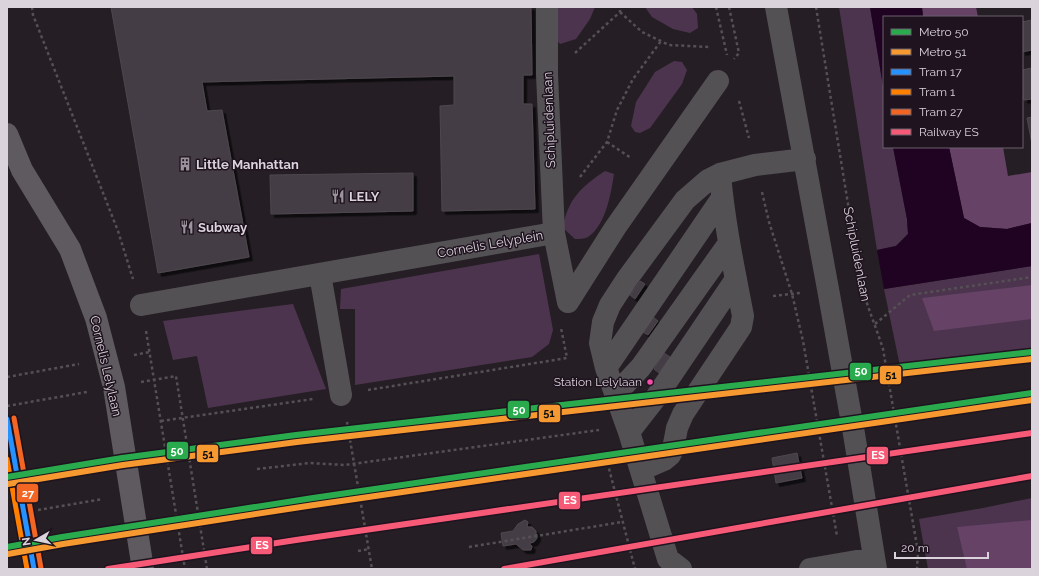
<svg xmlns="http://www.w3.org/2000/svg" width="1039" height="576" viewBox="0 0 1039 576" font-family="Raleway,sans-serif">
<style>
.green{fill:#4d344e}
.forest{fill:#654266}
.water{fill:#200322}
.building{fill:#453c45;stroke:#4d484d;filter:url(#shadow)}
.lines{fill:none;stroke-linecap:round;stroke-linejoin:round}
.path{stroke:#545054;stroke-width:2.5;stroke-dasharray:3 3;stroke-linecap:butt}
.minor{stroke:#545155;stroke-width:22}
.major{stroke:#5e5a5f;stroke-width:22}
.rail-1-casing{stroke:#1e131f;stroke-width:9}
.rail-1{stroke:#f75a77;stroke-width:6}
.tram-1-casing{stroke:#1e131f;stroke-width:8}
.tram-2-casing{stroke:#1e131f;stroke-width:8}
.tram-3-casing{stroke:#1e131f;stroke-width:8}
.tram-1{stroke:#2692ff;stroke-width:5}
.tram-2{stroke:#ff7f00;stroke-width:5}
.tram-3{stroke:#f26522;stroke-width:5}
.metro-1-casing{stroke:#1e131f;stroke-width:9}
.metro-2-casing{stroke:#1e131f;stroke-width:9}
.metro-1{stroke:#29ab4d;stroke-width:6}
.metro-2{stroke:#f69931;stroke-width:6}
.bus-dot{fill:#f54da8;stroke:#1e131f;stroke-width:1.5}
.labels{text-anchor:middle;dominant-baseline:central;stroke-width:3;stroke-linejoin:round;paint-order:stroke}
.bus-label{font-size:12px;fill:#dbd3dc;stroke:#1e131f;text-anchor:end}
.street-label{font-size:13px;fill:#dbd3dc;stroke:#1e131f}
.poi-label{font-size:13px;font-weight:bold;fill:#dbd3dc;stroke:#1e131f;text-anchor:start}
.line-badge{stroke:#1e131f;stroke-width:1.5}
.badge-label{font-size:11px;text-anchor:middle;font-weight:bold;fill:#fff}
.pale-badge-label{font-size:11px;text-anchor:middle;font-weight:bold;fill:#111}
</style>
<defs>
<filter id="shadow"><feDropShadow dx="3.5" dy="3.5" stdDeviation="0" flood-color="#0009"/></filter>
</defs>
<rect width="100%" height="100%" fill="#251f25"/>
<!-- green -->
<path class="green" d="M 555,7 L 595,7 L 590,19 L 576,39 L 560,44 L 554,37 Z
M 645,7 L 692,7 L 697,14 L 698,28 L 690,33 L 673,29 L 652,17 Z
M 839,7 L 870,7 L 884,92 L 884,147 L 893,147 L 907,219 L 908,234 L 896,246 L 877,250 Z
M 674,61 L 682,62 L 687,70 L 682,84 L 650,128 L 640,133 L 635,132 L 631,126 L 636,102 L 655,72 Z
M 605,171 L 614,174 C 611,193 606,225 588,237 C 584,239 579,239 575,239 L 563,228 C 567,200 582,186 605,171 Z
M 539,254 L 553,330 L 549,344 L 532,357 L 355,385 L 355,309 L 340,309 L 341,289 Z
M 1032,266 L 1032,352 L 901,371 L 884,289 Z
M 293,304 L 326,389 L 208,408 L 197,356 L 173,360 L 163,321 Z
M 1032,498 L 1032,551 L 978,569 L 928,569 L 919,519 L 983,508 Z"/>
<!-- forest -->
<path class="forest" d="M 922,7 L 976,7 L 978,17 L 923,17 Z
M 949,147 L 1003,147 L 1008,176 L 1032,172 L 1032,223 L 1007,229 L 980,227 L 964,218 Z
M 1032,285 L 1032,319 L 934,331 L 922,298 Z
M 1032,520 L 1032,569 L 967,569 L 957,527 Z"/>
<!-- water -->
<path class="water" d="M 870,7 L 922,7 L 923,17 L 884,17 L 884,92 Z
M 893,147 L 949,147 L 964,218 L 980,227 L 1007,229 L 1032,223 L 1032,266 L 884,289 L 877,250 L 896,246 L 908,234 L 907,219 Z"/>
<!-- building -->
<path class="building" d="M 111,7 L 531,7 L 532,75 L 523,75 L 523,104 L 532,104 L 535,209 L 442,211 L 440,106 L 454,105 L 454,76 L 202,82 L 207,111 L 222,110 L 249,257 L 158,273 Z
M 1032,20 L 1032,50 L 1022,52 L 1022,22 Z
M 1032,68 L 1032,99 L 1024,100 L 1022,88 L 1022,70 Z
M 1032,117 L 1032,144 L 1027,118 Z
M 413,173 L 413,211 L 271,214 L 270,175 Z
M 640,281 L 645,284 L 635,299 L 630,295 Z
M 653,317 L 658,321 L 648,335 L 643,332 Z
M 664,353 L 670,357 L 659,373 L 654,369 Z
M 797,453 L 802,478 L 776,483 L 772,458 Z
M 525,520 L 528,522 L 527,527 L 532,527 L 536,531 L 536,533 L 534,534 L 537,534 L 537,538 L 534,542 L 530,543 L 530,545 L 532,546 L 531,550 L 523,550 L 516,544 L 503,546 L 501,533 L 513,531 L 518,524 Z"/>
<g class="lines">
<!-- path -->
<path class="path" d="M 32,7 L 33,15 L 118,231 L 133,279
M 716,7 L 727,55
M 729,7 L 739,53 L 734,59
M 816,7 L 861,284 C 867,306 876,327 883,349 L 918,552 L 917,569
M 620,12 L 642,32 L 669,45 L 709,47
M 575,53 L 620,12 L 620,7
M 739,101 L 749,138
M 607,142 L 631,158
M 580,177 L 607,142 L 617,110 L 633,79 L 661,41
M 762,192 L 769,222 L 792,294 L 803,341 L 837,536
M 773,296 L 800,293
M 875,324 L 910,295 L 1032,277
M 146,331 L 185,569
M 134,355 L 150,352
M 7,377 L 79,364
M 141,382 L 176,376 L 207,569
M 368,390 L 567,358 L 561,328
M 7,406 L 87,392
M 161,421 L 313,399
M 347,422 L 372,569
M 606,457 L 635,569
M 257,469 L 310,463 L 345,465 L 599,430
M 38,510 L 103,499
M 469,547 L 622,522
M 358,551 L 369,549"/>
<!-- minor -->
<path class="minor" d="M 547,7 L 547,74 L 554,233
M 776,7 L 828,289 L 854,434 L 876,569
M 320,274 L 341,395
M 568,302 L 615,228 L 718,81
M 141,305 L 554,233 L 568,302
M 606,368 L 722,198
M 615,395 L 641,367 L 729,243
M 629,432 L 657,396 L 736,279
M 641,470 L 664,460 L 670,455 L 673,449 L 677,428 L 683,414 L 741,327 L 743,316 C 734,269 724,222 720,174
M 681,569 L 668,559 L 629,432 L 606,368 L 600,343 L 603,322 L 610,305 L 627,279 L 685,200 L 708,180 L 720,174 L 755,165 L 805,159
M 810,569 L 874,558"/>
<!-- major -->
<path class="major" d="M 7,134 L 22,170 L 70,249 L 96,318 L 114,387 L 143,569"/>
<!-- rail-1 casing -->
<g class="rail-1-casing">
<path id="rail-1" d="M 108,569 L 296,540 L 1032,433
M 504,569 L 1032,476"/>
</g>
<!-- rail-1 -->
<use href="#rail-1" class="rail-1"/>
<!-- tram-1 casing -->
<g class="tram-1-casing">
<path id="tram-1" d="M 7,419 L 34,569"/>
</g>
<!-- tram-2 casing -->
<g class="tram-2-casing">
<path id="tram-2" d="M 7,459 L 27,569"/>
</g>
<!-- tram-3 casing -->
<g class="tram-3-casing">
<path id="tram-3" d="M 14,418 L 41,568"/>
</g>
<!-- tram-1 -->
<use href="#tram-1" class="tram-1"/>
<!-- tram-2 -->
<use href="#tram-2" class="tram-2"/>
<!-- tram-3 -->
<use href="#tram-3" class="tram-3"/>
<!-- metro-1 casing -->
<g class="metro-1-casing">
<path id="metro-1" d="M 7,477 L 122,458 L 296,435 L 1032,352
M 7,547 L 62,537 L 313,498 L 1032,393"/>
</g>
<!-- metro-2 casing -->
<g class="metro-2-casing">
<path id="metro-2" d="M 8,484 L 123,465 L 297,442 L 1032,359
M 8,554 L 63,544 L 314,505 L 1032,400"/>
</g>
<!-- metro-1 -->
<use href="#metro-1" class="metro-1"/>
<!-- metro-2 -->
<use href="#metro-2" class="metro-2"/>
</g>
<!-- icons -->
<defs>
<g id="building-bare" transform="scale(1.08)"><path d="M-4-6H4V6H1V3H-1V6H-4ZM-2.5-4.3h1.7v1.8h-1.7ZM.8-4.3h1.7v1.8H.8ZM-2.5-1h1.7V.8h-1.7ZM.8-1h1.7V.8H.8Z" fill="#9b949c" stroke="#1e131f" stroke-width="2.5" paint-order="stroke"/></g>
<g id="restaurant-bare" transform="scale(1.08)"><path d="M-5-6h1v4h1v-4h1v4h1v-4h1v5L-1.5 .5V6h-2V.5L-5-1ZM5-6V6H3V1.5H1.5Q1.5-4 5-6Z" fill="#9b949c" stroke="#1e131f" stroke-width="2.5" paint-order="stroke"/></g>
</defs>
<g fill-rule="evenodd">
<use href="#building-bare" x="185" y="164"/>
<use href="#restaurant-bare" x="338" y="196"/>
<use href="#restaurant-bare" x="187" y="227"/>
</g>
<!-- markers -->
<circle class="bus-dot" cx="650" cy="382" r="3.5"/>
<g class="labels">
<!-- bus labels -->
<g class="bus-label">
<text x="642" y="382">Station Lelylaan</text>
</g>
<!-- street labels -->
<g class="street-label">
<text transform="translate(549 120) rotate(-92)">Schipluidenlaan</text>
<text transform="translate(490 244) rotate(-10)">Cornelis Lelyplein</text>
<text transform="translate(857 254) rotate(79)">Schipluidenlaan</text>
<text transform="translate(106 366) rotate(77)">Cornelis Lelylaan</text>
</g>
<!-- poi labels -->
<g class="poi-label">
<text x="196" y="164">Little Manhattan</text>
<text x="349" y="196">LELY</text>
<text x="198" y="227">Subway</text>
</g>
</g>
<g class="line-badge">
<rect x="849" y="362" width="23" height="19" rx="4" fill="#29ab4d"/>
<rect x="879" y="365" width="23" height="20" rx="4" fill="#f69931"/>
<rect x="507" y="400" width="23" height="19" rx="4" fill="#29ab4d"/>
<rect x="538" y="404" width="23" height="19" rx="4" fill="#f69931"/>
<rect x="166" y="441" width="23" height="19" rx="4" fill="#29ab4d"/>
<rect x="196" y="444" width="23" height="19" rx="4" fill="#f69931"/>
<rect x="866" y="446" width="23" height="19" rx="4" fill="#f75a77"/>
<rect x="16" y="483" width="23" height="20" rx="4" fill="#f26522"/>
<rect x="558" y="491" width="23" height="19" rx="4" fill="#f75a77"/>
<rect x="250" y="536" width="23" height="19" rx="4" fill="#f75a77"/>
</g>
<g class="badge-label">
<text x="861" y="375">50</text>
<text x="519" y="414">50</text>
<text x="177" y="455">50</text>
<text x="878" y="459">ES</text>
<text x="28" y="497">27</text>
<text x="570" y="504">ES</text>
<text x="262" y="549">ES</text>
</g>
<g class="pale-badge-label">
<text x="891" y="379">51</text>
<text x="549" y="417">51</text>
<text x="208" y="458">51</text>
</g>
<!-- border -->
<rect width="1039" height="576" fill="none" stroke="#dbd3dc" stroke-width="16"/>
<!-- legend -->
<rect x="883" y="16" width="140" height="132" fill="#1e131f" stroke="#6a606b"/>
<rect x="891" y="29" width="20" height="6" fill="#29ab4d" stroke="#6a606b"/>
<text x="919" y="36" font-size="12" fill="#dbd3dc">Metro 50</text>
<rect x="891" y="49" width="20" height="6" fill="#f69931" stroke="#6a606b"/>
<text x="919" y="56" font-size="12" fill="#dbd3dc">Metro 51</text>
<rect x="891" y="69" width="20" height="6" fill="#2692ff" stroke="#6a606b"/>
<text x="919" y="76" font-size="12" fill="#dbd3dc">Tram 17</text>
<rect x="891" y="89" width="20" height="6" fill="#ff7f00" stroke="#6a606b"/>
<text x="919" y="96" font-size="12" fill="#dbd3dc">Tram 1</text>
<rect x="891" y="109" width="20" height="6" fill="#f26522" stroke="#6a606b"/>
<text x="919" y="116" font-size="12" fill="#dbd3dc">Tram 27</text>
<rect x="891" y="129" width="20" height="6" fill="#f75a77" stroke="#6a606b"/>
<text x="919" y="136" font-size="12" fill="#dbd3dc">Railway ES</text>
<!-- north arrow -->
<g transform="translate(36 540) rotate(261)" stroke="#1e131f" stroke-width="3" paint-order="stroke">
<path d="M0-3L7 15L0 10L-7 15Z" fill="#dbd3dc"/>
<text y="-6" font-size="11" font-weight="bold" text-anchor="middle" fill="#dbd3dc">N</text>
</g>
<!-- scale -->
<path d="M895 552v6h93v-6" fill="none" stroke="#dbd3dc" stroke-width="2"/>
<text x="901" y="552" font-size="12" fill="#dbd3dc" stroke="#1e131f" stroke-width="3" paint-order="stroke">20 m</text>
</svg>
